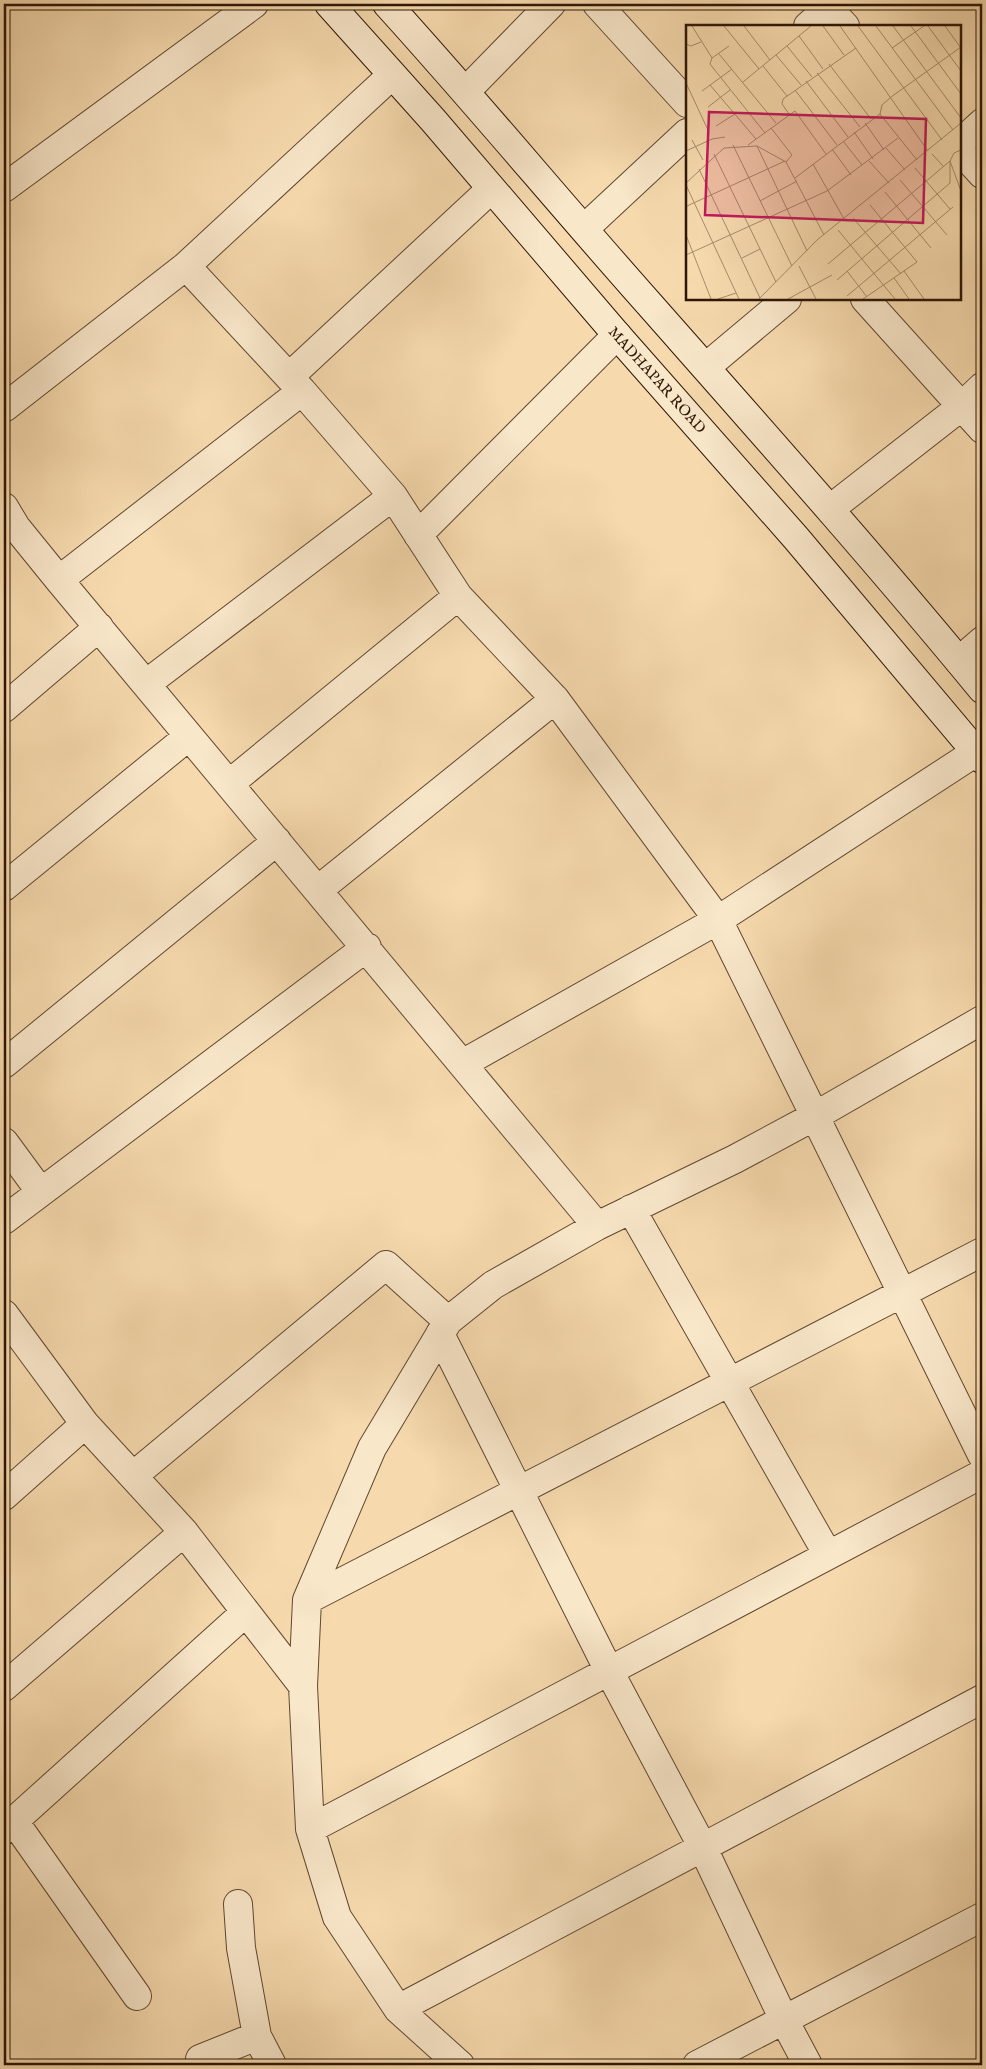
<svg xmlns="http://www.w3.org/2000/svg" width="986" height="2069" viewBox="0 0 986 2069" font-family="'IM FELL English',serif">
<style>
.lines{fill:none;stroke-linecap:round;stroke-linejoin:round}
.street-casing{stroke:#60472f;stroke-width:30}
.secondary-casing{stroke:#2e1605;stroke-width:30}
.street{stroke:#f9e7ca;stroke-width:28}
.secondary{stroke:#f9e7ca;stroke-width:28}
.labels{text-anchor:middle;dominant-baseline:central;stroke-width:4;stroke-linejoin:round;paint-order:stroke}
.street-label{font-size:15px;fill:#2e1605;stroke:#f9e7ca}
.inset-road{fill:none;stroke:#a68c6a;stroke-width:1}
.view{fill:#c2185b;fill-opacity:0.15;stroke:#c2185b;stroke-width:2.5}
.inset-edge{fill:none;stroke:#2e1605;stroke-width:2.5}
</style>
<rect width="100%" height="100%" fill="#f6daae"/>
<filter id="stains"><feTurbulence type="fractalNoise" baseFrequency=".004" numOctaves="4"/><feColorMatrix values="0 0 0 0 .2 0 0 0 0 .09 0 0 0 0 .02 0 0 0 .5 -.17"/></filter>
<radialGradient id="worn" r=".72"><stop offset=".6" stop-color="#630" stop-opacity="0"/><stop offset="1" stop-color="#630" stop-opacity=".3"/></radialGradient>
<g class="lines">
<!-- street casing -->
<g class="street-casing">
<path id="street" d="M 597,4 L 687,103
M 824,4 L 845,26
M 808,26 L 833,4
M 466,91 L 551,4
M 960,143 L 982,123
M 960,150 L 982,174
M 4,188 L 254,4
M 585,228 L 687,133
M 186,266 L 302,391 L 393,496 L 458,596 L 555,699 L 718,920 L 982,1455
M 865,299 L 982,429
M 706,367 L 787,299
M 289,377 L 491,189
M 4,408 L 186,266 L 392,75
M 4,507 L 16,527 L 59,580 L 597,1226
M 830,509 L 962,406 L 982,387
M 418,535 L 617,335
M 59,580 L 302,391
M 959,661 L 982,641
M 146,684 L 393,496
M 4,708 L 99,627
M 229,784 L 458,596
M 4,887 L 189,736
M 318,890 L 555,699
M 4,1064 L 277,841
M 462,1064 L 718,920 L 976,752
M 4,1142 L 40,1191
M 631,1209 L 828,1555
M 4,1220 L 367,947
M 4,1314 L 85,1424 L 184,1532 L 303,1686
M 440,1334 L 609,1671 L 702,1846 L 784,2020 L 808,2065
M 133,1476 L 386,1265 L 448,1321
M 4,1496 L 85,1424
M 307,1600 L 982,1252
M 4,1687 L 184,1532
M 14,1821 L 137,1996
M 310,1829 L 982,1474
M 4,1830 L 246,1612
M 238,1904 L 241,1948 L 257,2036 L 272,2065
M 398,2009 L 982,1699
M 200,2059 L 257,2036
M 460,2065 L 398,2009 L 337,1917 L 310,1829 L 303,1686 L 307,1600 L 372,1448 L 448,1321 L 493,1285 L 597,1226 L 735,1159 L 815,1116 L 982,1020
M 697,2065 L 982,1917"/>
</g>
<!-- secondary casing -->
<g class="secondary-casing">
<path id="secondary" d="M 329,4 L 433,120 L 617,335 L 796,538 L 982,759
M 387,4 C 477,103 562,206 651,306 C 763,433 875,559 982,689"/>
</g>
<!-- street -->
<use href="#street" class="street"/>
<!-- secondary -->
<use href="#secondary" class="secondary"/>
</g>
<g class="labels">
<!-- street labels -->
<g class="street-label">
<text transform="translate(657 380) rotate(48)">MADHAPAR ROAD</text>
</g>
</g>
<!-- overview -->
<g transform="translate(686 25)">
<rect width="275" height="275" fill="#f6daae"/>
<path class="inset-road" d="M 6,1 L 26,33M 38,1 L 73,44M 58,1 L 84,35M 137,1 L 158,30M 154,1 L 242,126M 172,1 L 256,115M 190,1 L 267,105M 207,1 L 275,93M 225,1 L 275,69M 242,1 L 275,46M 259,1 L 275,23M 113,11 L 137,44M 0,19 L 5,21 L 15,17M 43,21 L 26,33 L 24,39 L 79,108M 101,21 L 126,52M 206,23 L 238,1M 33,29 L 90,98M 90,30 L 115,60M 143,39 L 185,94M 77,41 L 101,71M 131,48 L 174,102M 120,56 L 162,112M 57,57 L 125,1M 0,58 L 22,105M 24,60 L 70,114M 109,65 L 151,120M 16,66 L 46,44M 22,82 L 44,65M 103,89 L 96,79 L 97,74 L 170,23M 194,89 L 231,135M 179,98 L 198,125M 30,101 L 49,89M 85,103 L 106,130 L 100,137M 168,107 L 187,134M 6,115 L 17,135M 157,116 L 176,140M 47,120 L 106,241M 62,120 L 109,86 L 140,129M 71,121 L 121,226M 200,123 L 219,145M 146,124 L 165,150M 275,125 L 268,128 L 264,136 L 275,166M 0,126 L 26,114 L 39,112M 28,129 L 90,257M 246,129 L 257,141M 183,136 L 203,158M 127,139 L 158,194M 229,143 L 264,184M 13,144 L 74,273M 109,153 L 194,89 L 196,80 L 205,72 L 275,22M 214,155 L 261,210M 0,158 L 38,123 L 71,121 L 100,137 L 138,210M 0,160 L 53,274M 199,167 L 245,223M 74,176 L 111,156M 1,181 L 99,136M 167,193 L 215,249M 152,205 L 209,274M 0,210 L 25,274M 0,230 L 141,166 L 212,113M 56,233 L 74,224M 142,239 L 264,136M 113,241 L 130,274M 161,246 L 181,272M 218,246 L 238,274M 208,253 L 223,274M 151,255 L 264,158 L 264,136M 161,271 L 267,182M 32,274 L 50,268M 73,274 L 131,215 L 275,98M 102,274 L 146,250M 177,274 L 231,237 L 184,180"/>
<path class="view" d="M 23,87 L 240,94 L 237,198 L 19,190 Z"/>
<rect width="275" height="275" class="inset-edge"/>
</g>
<!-- margin -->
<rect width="986" height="2069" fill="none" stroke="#f6daae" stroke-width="20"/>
<rect x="5" y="5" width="976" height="2059" fill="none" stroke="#2e1605" stroke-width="2.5"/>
<rect x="10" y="10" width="966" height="2049" fill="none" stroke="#2e1605"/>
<rect width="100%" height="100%" filter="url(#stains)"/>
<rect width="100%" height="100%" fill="url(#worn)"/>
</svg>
